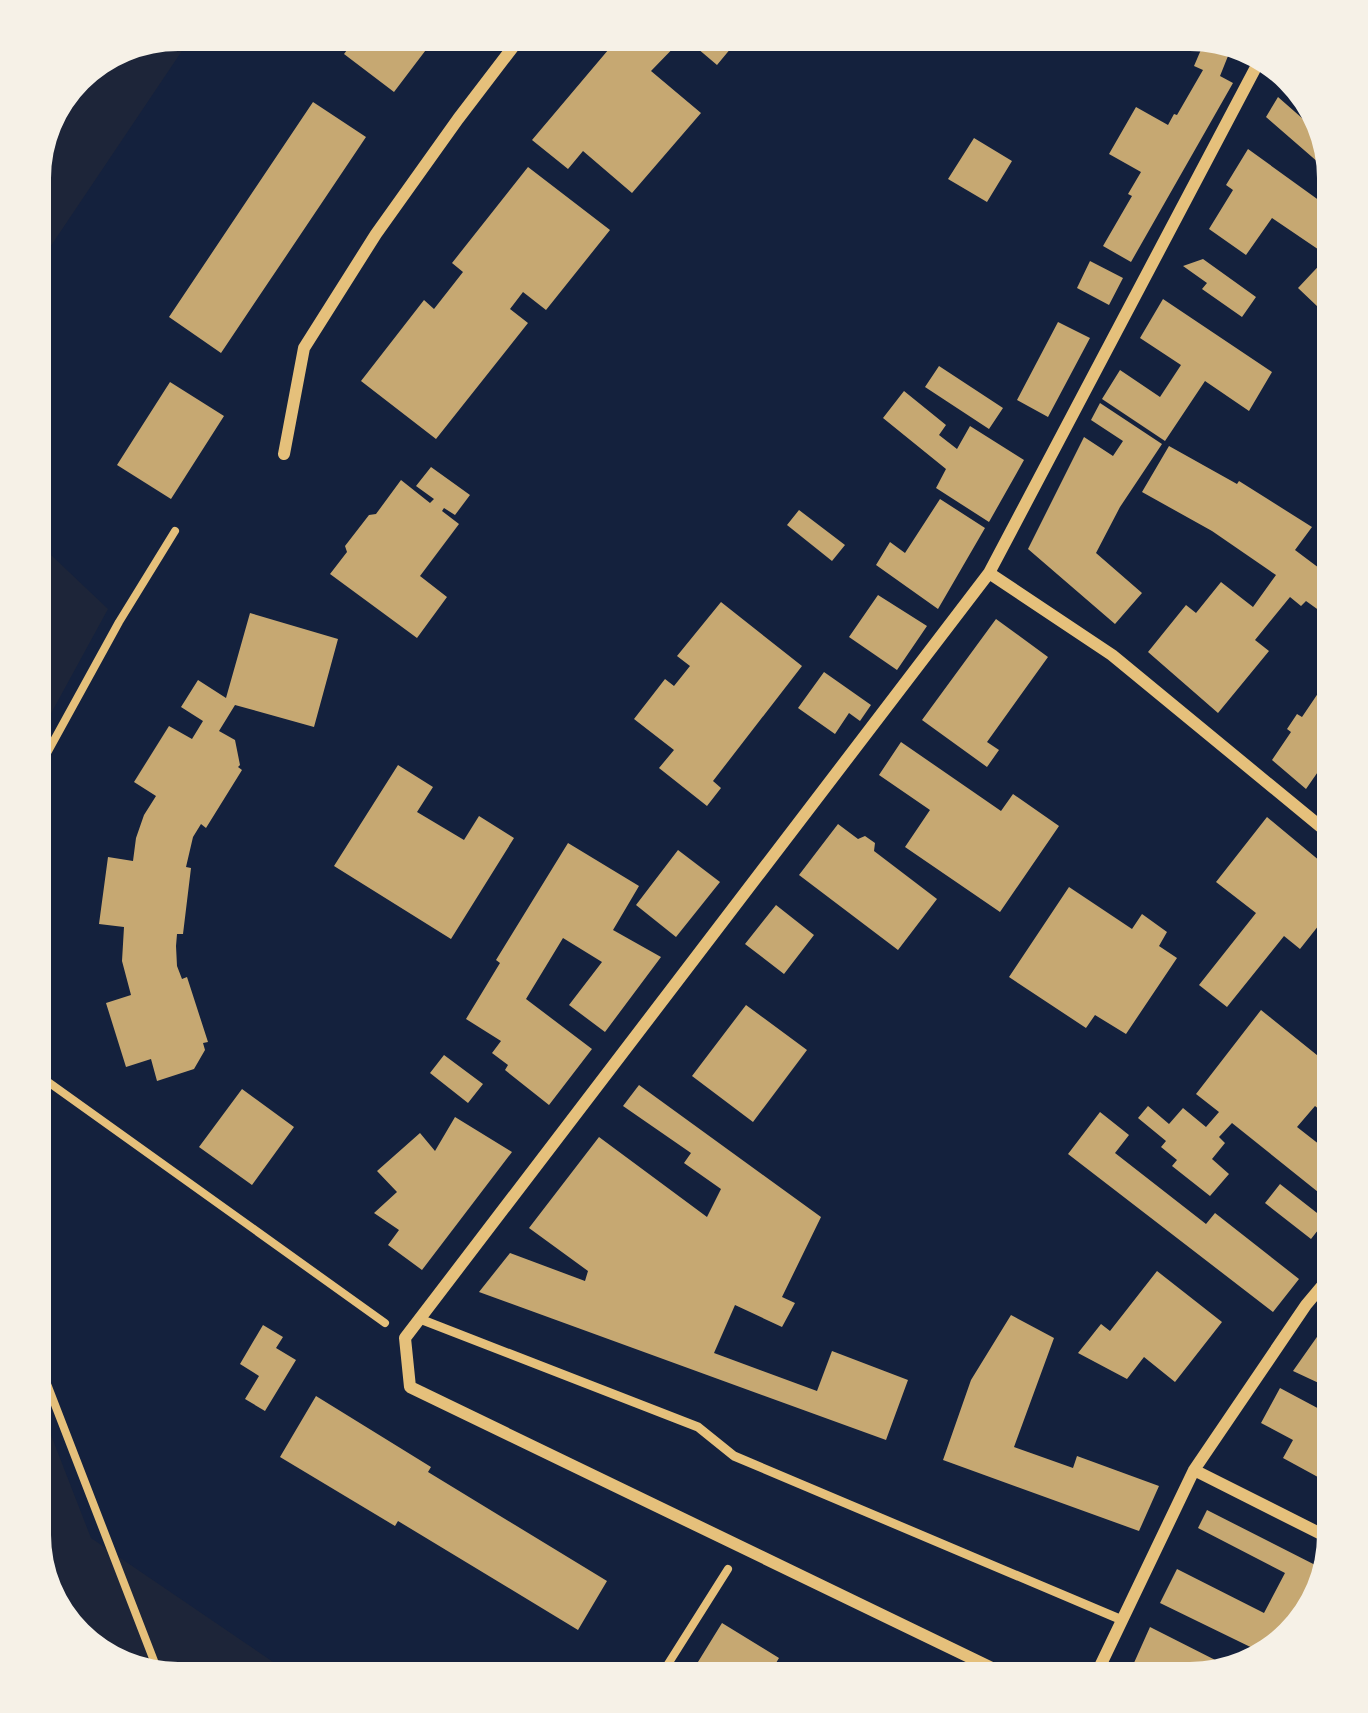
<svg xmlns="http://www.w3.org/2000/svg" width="1368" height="1713" viewBox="0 0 1368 1713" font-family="Jost,sans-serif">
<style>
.green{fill:#1d2539}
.building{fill:#c6a872}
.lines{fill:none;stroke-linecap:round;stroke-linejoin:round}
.path{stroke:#e5c07b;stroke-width:8}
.service{stroke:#e5c07b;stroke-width:9}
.minor{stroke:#e5c07b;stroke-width:12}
</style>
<rect width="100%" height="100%" fill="#14213d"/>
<!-- green -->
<path class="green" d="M 178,30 L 196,30 L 30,277 L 30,167 L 80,67 Z
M 30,535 L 108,609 L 30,752 Z
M 30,1381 L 91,1538 L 304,1683 L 177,1683 L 104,1664 L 55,1618 L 30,1536 Z"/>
<!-- building -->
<path class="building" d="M 362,30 L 441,30 L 394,92 L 344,54 Z
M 625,30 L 746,30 L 717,65 L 684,37 L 651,71 L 701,113 L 632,193 L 583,151 L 568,169 L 532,140 Z
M 1203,45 L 1228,56 L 1220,76 L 1233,83 L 1131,262 L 1103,246 L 1132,196 L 1128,194 L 1141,172 L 1109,154 L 1136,107 L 1168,125 L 1174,114 L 1177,115 L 1203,70 L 1194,66 Z
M 1278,97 L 1327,140 L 1333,162 L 1327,170 L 1266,117 Z
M 313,102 L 366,137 L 221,353 L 169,317 Z
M 974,138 L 1012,161 L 987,202 L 948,179 Z
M 1248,149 L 1338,214 L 1338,243 L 1328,256 L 1338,265 L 1338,326 L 1298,288 L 1328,256 L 1272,218 L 1246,255 L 1209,229 L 1233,190 L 1226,185 Z
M 528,167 L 610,230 L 546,310 L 523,292 L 510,309 L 528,323 L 436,439 L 361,381 L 424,300 L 434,309 L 463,272 L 452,263 Z
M 1203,259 L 1256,297 L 1242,317 L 1202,289 L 1207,283 L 1183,266 Z
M 1090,261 L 1123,278 L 1109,305 L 1077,288 Z
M 1163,299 L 1272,372 L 1249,411 L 1205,381 L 1165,441 L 1102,399 L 1120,370 L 1160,397 L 1181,365 L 1140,338 Z
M 1058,322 L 1090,338 L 1048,417 L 1017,400 Z
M 939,366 L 1003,408 L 989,429 L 925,387 Z
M 170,382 L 224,416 L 171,499 L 117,465 Z
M 904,391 L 946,425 L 939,435 L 957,449 L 970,426 L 1024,460 L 989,522 L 936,488 L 946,469 L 883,418 Z
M 1100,403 L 1162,444 L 1120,507 L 1096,553 L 1142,593 L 1115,624 L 1028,549 L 1084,437 L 1113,456 L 1123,441 L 1091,420 Z
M 1169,446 L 1237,484 L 1239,481 L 1312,527 L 1295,550 L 1327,574 L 1338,559 L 1338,624 L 1306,601 L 1301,606 L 1290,597 L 1255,640 L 1269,651 L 1218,713 L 1148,652 L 1186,605 L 1196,613 L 1221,582 L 1253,607 L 1276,575 L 1212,531 L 1142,492 Z
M 431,467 L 470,495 L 455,515 L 444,508 L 442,511 L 459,524 L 420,576 L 447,597 L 417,638 L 330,574 L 347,552 L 345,546 L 369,515 L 376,514 L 401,480 L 430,503 L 434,499 L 416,486 Z
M 940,499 L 985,528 L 938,609 L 876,565 L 890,542 L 905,553 Z
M 799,510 L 845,545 L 832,561 L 787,525 Z
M 878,595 L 927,626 L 897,670 L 849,637 Z
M 721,602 L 802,666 L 713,781 L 721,788 L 707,806 L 659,768 L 674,750 L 634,719 L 665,679 L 674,686 L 690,666 L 677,656 Z
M 250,613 L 338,639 L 314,727 L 235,705 L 219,731 L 235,740 L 240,765 L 238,767 L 242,770 L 206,828 L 201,824 L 193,837 L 186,867 L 191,868 L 183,934 L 177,934 L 176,946 L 177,966 L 182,979 L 187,977 L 208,1042 L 203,1043 L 205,1050 L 194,1069 L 157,1081 L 151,1059 L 126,1067 L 106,1003 L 131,995 L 122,961 L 124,927 L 99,924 L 108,857 L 133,861 L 136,838 L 144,815 L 156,796 L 134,782 L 169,726 L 192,739 L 203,721 L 181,707 L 198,680 L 226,698 Z
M 996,619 L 1048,657 L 987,742 L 999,750 L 987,767 L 922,720 Z
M 824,672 L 871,705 L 860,721 L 849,713 L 835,734 L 798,708 Z
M 1338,673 L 1338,743 L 1306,789 L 1272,760 L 1291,732 L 1287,729 L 1297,714 L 1302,717 L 1325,683 L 1329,686 Z
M 901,742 L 1001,811 L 1013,794 L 1059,826 L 1000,912 L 905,847 L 930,810 L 879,775 Z
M 398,765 L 433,787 L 417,812 L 464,840 L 479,816 L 514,838 L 451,939 L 334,866 Z
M 1267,817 L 1338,876 L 1338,901 L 1300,949 L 1284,936 L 1227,1007 L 1199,985 L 1256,913 L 1216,882 Z
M 838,824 L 858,839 L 865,836 L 875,843 L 874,851 L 937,899 L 898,950 L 799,875 Z
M 568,843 L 639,886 L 613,930 L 661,957 L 605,1032 L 569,1005 L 602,962 L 563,938 L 526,999 L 592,1049 L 549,1105 L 505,1070 L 508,1065 L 492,1053 L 501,1041 L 466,1019 L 500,963 L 496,960 Z
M 678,850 L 720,882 L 676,937 L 636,905 Z
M 1069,887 L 1132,929 L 1142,914 L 1167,932 L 1159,946 L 1177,958 L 1126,1034 L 1095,1015 L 1086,1028 L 1009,977 Z
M 776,905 L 814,935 L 784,974 L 745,944 Z
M 746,1005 L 807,1050 L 753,1122 L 692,1076 Z
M 1261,1010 L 1338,1072 L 1338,1121 L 1336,1123 L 1315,1106 L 1297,1127 L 1338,1159 L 1338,1208 L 1232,1123 L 1219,1137 L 1225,1143 L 1212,1159 L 1229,1174 L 1210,1196 L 1172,1166 L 1177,1160 L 1161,1147 L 1166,1141 L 1138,1118 L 1148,1106 L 1169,1124 L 1183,1108 L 1206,1127 L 1219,1112 L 1196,1094 Z
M 444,1055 L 483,1084 L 468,1103 L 430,1073 Z
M 639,1085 L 821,1217 L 782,1297 L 795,1303 L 782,1327 L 735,1305 L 714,1353 L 817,1391 L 832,1351 L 908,1380 L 886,1440 L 479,1292 L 510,1253 L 585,1281 L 588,1271 L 529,1228 L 599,1137 L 707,1217 L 721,1189 L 684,1163 L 691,1153 L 623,1106 Z
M 242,1089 L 294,1127 L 252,1185 L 199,1147 Z
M 1100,1112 L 1129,1135 L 1115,1153 L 1206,1224 L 1215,1213 L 1299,1279 L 1273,1312 L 1068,1154 Z
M 455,1117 L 512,1152 L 422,1270 L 388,1245 L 399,1230 L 374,1213 L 397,1192 L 377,1171 L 420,1133 L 435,1151 Z
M 1280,1184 L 1326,1220 L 1311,1239 L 1265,1203 Z
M 1157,1271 L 1222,1322 L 1175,1382 L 1144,1357 L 1127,1379 L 1078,1353 L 1101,1324 L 1110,1331 Z
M 1338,1307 L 1338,1392 L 1293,1371 Z
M 1011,1315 L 1054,1338 L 1014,1447 L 1073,1468 L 1077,1456 L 1159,1486 L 1139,1531 L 943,1460 L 971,1380 Z
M 263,1325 L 283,1337 L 276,1348 L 296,1360 L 265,1411 L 245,1399 L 259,1376 L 240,1364 Z
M 1280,1388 L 1338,1419 L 1338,1488 L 1283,1458 L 1293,1440 L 1261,1423 Z
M 316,1396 L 431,1467 L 428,1472 L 607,1581 L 578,1630 L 398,1521 L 395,1526 L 280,1457 Z
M 1207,1510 L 1329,1572 L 1324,1593 L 1322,1592 L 1310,1615 L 1273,1658 L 1160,1603 L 1177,1569 L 1264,1613 L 1285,1573 L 1198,1528 Z
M 722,1623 L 779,1658 L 764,1683 L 685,1683 Z
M 1150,1627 L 1235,1670 L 1191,1683 L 1125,1683 Z"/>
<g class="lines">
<!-- path -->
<path class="path" d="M 30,784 L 119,622 L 175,531
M 30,1069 L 385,1323
M 30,1340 L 161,1679
M 656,1683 L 728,1569"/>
<!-- service -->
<path class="service" d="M 420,1319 L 698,1427 L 734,1456 L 1122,1620"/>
<!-- minor -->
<path class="minor" d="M 1263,55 L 1315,103
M 284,454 L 304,348 L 376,234 L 458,119 L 526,30
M 989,573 L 1112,655 L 1338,841
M 1194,1470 L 1337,1542
M 1023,1683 L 410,1387 L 405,1338 L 989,573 L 1265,50
M 1092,1683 L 1194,1470 L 1306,1305 L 1338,1267"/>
</g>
<!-- crop -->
<path d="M0 0H1368V1713H0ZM178 51H1190A127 127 0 0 1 1317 178V1535A127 127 0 0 1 1190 1662H178A127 127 0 0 1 51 1535V178A127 127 0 0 1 178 51Z" fill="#f6f1e7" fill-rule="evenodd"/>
</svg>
